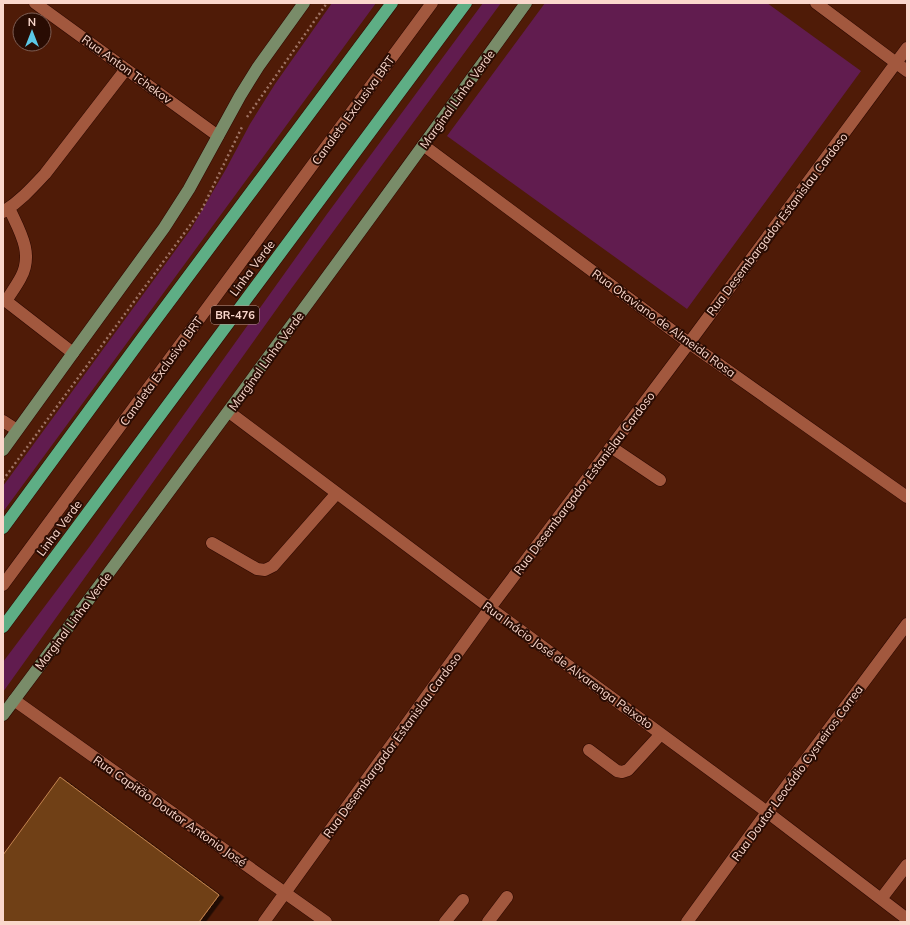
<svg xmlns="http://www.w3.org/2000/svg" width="910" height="925" viewBox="0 0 910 925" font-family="Mulish,sans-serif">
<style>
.green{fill:#611c4f}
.building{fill:#6f4117;stroke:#c3834e;filter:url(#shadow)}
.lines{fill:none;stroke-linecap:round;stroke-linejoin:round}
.minor-casing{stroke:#2c0800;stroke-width:13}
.major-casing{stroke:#2c0800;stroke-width:13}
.highway-casing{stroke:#2c0800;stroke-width:13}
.path{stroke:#9f7364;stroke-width:2.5;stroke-dasharray:2 3;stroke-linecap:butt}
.minor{stroke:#a2583e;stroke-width:12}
.major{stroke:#798c69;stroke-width:12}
.highway{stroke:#5eae85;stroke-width:12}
.labels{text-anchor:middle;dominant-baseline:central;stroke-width:4;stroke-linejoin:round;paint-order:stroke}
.shield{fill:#290c03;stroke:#bb9a90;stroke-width:1}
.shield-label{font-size:11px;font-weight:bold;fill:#fad7cc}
.street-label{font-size:12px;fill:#fad7cc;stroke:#290c03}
</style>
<defs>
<filter id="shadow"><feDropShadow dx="4.5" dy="2.5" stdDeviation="0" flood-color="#0009"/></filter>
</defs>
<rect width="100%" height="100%" fill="#4f1b07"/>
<!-- green -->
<path class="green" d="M 332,3 L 376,3 L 3,512 L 3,486 L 191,229 L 226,169 L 250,124 L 275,84 Z
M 483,3 L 501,3 L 291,289 L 3,692 L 3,662 L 90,546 L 327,214 Z
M 545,3 L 767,3 L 861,71 L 687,309 L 447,136 Z"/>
<!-- building -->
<path class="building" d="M 60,777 L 219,895 L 199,922 L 3,922 L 3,855 Z"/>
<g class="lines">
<!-- minor casing -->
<g class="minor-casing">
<path id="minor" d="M 35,3 L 218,136
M 816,3 L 907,71
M 423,145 L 689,343 L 907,497
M 9,208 C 19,230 34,253 21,277 C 17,285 11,293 6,301 L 73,353
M 3,212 C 20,201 31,189 45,174 L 126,69
M 229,412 L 490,608 L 767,812 L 907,919
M 3,421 L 17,430
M 611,447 L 660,480
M 212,543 L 257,569 L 265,570 L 273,566 L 337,493
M 3,585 L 432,3
M 14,700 L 326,922
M 589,750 L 617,771 L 622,772 L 628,770 L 661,734
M 881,899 L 907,865
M 264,922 L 490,608 L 689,343 L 907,48
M 445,922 L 463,900
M 488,922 L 507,897
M 687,922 L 767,812 L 907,624"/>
</g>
<!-- major casing -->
<g class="major-casing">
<path id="major" d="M 3,450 L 73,353 L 164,228 L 189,189 L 240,96 L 258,67 L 304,3
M 3,715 C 179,479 354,242 526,3"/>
</g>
<!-- highway casing -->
<g class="highway-casing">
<path id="highway" d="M 3,528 L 140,341 L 392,3
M 3,627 L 466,3"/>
</g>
<!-- path -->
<path class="path" d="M 247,117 L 327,3
M 3,480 L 202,209 L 243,125"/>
<!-- minor -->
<use href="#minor" class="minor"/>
<!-- major -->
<use href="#major" class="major"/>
<!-- highway -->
<use href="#highway" class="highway"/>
</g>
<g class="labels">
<!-- shield labels -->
<rect class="shield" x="211" y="306" width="48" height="18" rx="3"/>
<g class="shield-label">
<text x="235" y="315">BR-476</text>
</g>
<!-- street labels -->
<g class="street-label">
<text transform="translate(127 69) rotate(36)">Rua Anton Tchekov</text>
<text transform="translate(457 99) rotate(-54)">Marginal Linha Verde</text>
<text transform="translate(353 110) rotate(-54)">Canaleta Exclusiva BRT</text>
<text transform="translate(777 224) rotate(-53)">Rua Desembargador Estanislau Cardoso</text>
<text transform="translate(252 268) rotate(-53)">Linha Verde</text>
<text transform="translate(664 323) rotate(36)">Rua Otaviano de Almeida Rosa</text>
<text transform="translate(266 361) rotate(-54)">Marginal Linha Verde</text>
<text transform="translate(161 371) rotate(-54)">Canaleta Exclusiva BRT</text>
<text transform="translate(584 483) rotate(-53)">Rua Desembargador Estanislau Cardoso</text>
<text transform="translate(59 528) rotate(-53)">Linha Verde</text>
<text transform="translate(73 621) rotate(-53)">Marginal Linha Verde</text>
<text transform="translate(568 665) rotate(36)">Rua Inácio José de Alvarenga Peixoto</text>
<text transform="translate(392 745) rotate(-54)">Rua Desembargador Estanislau Cardoso</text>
<text transform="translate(797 773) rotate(-54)">Rua Doutor Leocádio Cysneiros Correa</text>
<text transform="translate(170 811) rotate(35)">Rua Capitão Doutor Antonio José</text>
</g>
</g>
<!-- border -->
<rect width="910" height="925" fill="none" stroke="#fad7cc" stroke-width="8"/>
<!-- north arrow -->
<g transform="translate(32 32)"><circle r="19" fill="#290c03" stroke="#7d5d53"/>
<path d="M0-3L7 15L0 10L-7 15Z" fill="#5bc8e7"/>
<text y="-6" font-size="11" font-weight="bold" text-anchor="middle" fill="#fad7cc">N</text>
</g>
</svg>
